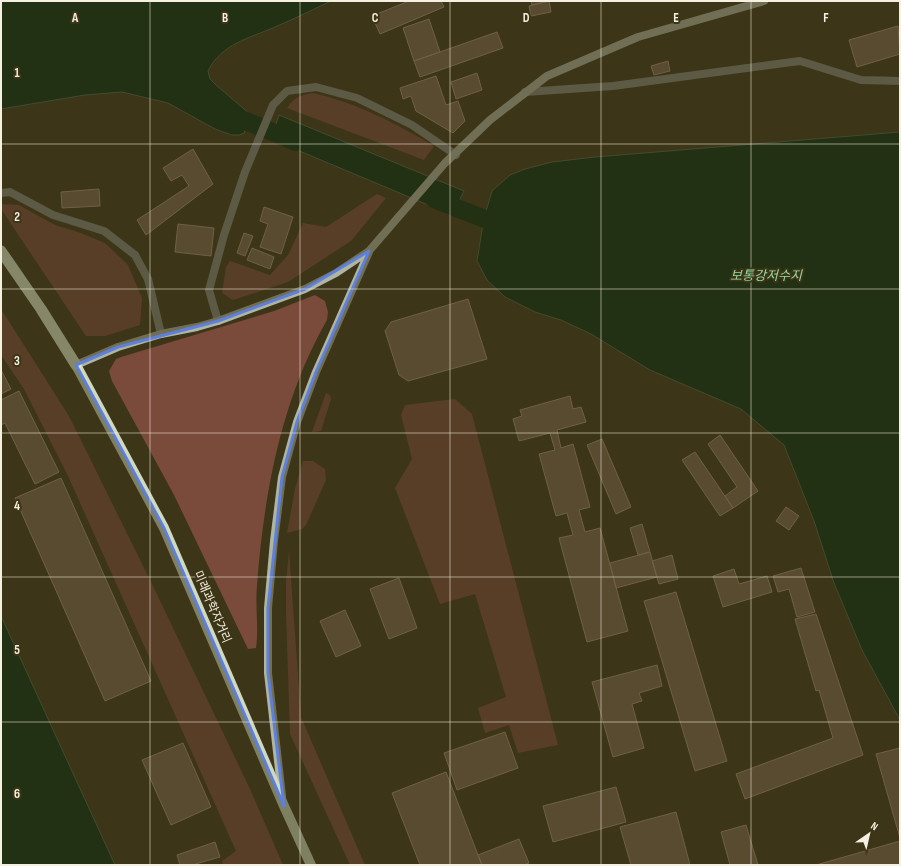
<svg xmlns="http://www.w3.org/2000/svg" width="901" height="866" viewBox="0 0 901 866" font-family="'Sofia Sans Condensed','Noto Sans KR',sans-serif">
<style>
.green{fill:#7a4a3a}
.water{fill:#042a0e;stroke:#4c654d}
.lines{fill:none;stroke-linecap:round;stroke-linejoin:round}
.canal{stroke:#042a0e;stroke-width:18}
.building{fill:#7d664e;stroke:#ad947b}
.service{stroke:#83877a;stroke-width:8}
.secondary{stroke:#afb5a0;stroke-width:8}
.primary{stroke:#d0d9bd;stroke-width:10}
.trunk{stroke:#e0eaca;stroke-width:11}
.marked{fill:none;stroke:#5e7fda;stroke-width:3;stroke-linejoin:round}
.grid{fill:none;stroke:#f5f0df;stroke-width:1;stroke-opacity:0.55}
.labels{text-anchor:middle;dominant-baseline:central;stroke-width:4;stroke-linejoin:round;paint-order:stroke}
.street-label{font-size:12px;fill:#f5f0df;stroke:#3d3518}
.water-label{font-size:13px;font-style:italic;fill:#93dc9f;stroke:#3d3518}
.grid-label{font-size:13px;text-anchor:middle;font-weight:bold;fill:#f5f0df;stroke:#3d3518;stroke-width:4;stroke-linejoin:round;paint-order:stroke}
</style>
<rect width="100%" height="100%" fill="#3d3518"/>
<!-- green -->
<path class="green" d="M 313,93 C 357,103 395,123 434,146 L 424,160 L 287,108 C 294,97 301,95 313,93 Z
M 377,194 L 386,198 L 351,241 L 288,282 L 233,300 L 222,293 L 226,267 L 230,261 L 270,275 L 288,255 L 303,223 L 326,227 Z
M 1,204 L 19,205 L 55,225 L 78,232 L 105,243 L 128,265 L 142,298 L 140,325 L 105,336 L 86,336 L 1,209 Z
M 315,295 L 325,301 L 328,312 L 327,320 C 281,400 264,494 257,585 C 255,606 259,627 256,648 L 248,649 L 174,495 L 112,381 L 109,371 L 116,359 L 121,357 L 274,311 Z
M 1,309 L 69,416 L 153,586 L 250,789 L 283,865 L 223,865 L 222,861 L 236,851 L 68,476 L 24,389 L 1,355 Z
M 326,393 L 330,395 L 331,399 L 321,431 L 312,432 Z
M 455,399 L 472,414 L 558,745 L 518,753 L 509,725 L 485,733 L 478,708 L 506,697 L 475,594 L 440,604 L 395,488 L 412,459 L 401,415 L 405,405 Z
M 303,461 L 313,461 L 325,469 L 326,480 L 306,525 L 302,529 L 287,533 L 295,489 Z
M 289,551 L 301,717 L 365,865 L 350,865 L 290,734 L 286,612 L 286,582 Z"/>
<!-- water -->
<path class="water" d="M 1,1 L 331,1 C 312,10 294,19 275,27 C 250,38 221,44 208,71 L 210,79 L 216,85 L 251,115 L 244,133 L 239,135 L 232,135 L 215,129 L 168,103 L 122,92 L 85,95 L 1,109 Z
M 279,115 L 464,191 L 452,215 L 271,139 Z
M 900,132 L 900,720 L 862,650 L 834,583 L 814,521 L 784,445 L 741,409 L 650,370 L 591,334 L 561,320 L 535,312 L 505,297 L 487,280 L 477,261 L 484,218 L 492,191 L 510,175 L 525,169 L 552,162 L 595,157 Z
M 1,616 L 115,865 L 1,865 Z"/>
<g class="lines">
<!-- canal -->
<path class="canal" d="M 227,113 L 296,142
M 434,199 C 458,209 483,217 507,229"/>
</g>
<!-- building -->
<path class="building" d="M 409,1 L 441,1 L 444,7 L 380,34 L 372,16 Z
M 531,1 L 549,1 L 532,5 Z
M 549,1 L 551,12 L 531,16 L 529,6 Z
M 429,19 L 440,52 L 414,61 L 403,28 Z
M 898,26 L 900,54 L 857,67 L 849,40 Z
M 497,32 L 503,48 L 420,77 L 414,61 Z
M 668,61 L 670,71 L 654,75 L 651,66 Z
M 477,73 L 482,90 L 456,99 L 451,82 Z
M 436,76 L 446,105 L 458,101 L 465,121 L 453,133 L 416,111 L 411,96 L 403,99 L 400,88 Z
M 193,149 L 213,184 L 146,235 L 137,220 L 189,186 L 182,175 L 171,181 L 163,168 Z
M 99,189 L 100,206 L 62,208 L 61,192 Z
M 264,207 L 293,217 L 281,254 L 260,247 L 268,224 L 260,221 Z
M 178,224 L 214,228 L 211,256 L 175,252 Z
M 244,233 L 253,236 L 245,256 L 237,253 Z
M 252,248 L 274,257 L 270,269 L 247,260 Z
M 468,299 L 487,359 L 408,381 L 399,375 L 385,331 L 391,322 Z
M 1,370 L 11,389 L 1,394 Z
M 19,391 L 59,472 L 35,484 L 5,423 L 1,425 L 1,400 Z
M 570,396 L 573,409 L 581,407 L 586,422 L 557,430 L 561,448 L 573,444 L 590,507 L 579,510 L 585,532 L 600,528 L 628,631 L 587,642 L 559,538 L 573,535 L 567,513 L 556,516 L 539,454 L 555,450 L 550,433 L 519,441 L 513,419 L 522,416 L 520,410 Z
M 720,435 L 758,491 L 733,508 L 725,496 L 737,487 L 708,444 Z
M 602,439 L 631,507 L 616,514 L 587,445 Z
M 695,452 L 733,508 L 720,516 L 682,460 Z
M 61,478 L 151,681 L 105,701 L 15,498 Z
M 786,507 L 799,516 L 789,530 L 776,521 Z
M 642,524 L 650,552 L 638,555 L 630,528 Z
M 650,552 L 657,577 L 616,588 L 610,563 Z
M 672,555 L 678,579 L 659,584 L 652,561 Z
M 801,568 L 815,612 L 797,617 L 789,589 L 778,592 L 773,576 Z
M 734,569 L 739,584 L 767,576 L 772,592 L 723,607 L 713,576 Z
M 399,578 L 417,628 L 389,639 L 370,589 Z
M 676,592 L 727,761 L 695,771 L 644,601 Z
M 345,610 L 361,646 L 336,657 L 320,621 Z
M 816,614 L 863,755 L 745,799 L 736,774 L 833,738 L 819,690 L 816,691 L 795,619 Z
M 657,665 L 662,686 L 639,693 L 642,701 L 632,704 L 644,748 L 613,757 L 592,682 Z
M 505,732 L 518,768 L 457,790 L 444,753 Z
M 183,743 L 211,807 L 171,825 L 142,760 Z
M 900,748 L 900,838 L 876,754 Z
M 446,772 L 478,855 L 482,865 L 420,865 L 392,793 Z
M 616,787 L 626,822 L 553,842 L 543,806 Z
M 676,812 L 690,865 L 631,865 L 620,827 Z
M 746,825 L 758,865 L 730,865 L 721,832 Z
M 519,839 L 529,863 L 523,865 L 482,865 L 478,855 Z
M 900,841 L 900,865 L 816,865 Z
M 215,842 L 220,857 L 192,865 L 180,865 L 177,855 Z"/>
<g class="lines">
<!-- service -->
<path class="service" d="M 525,92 L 613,86 L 800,61 L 861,80 L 900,81
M 1,193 L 10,192 L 53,215 L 104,231 L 135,255 L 148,279 L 161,334
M 218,321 L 209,290 L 224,235 L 245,172 L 273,105 L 287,91 L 316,87 L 357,98 L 412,125 L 456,155"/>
<!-- secondary -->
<path class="secondary" d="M 76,365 L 118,347 L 161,334 L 197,327 L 218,321 L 305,289 L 336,273 L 369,251 L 445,163 L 490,120 L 547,76 L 638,37 L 764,1
M 282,796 L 268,673 L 268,608 L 274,541 L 282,477 L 297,422 L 316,372 L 369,252"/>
<!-- primary -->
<path class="primary" d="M 76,365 L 164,528 L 284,806 L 311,865"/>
<!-- trunk -->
<path class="trunk" d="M 1,251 L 41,309 L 76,365"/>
</g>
<!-- marked area -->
<path d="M0 0H901V866H0ZM 369,251 L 316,372 L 297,422 L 282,477 L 268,608 L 268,673 L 284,806 L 164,528 L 76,365 L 118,347 L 218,321 L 305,289 Z" fill="#3d3518" fill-opacity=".55" fill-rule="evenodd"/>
<path class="marked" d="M 369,251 L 316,372 L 297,422 L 282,477 L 268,608 L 268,673 L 284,806 L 164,528 L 76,365 L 118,347 L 218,321 L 305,289 Z"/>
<!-- grid -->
<path class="grid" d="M 150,1 L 150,865M 300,1 L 300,865M 450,1 L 450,865M 601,1 L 601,865M 751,1 L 751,865M 1,144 L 900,144M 1,289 L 900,289M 1,433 L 900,433M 1,577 L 900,577M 1,722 L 900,722"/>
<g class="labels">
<!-- street labels -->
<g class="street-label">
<text transform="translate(212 607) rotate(67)">미래과학자거리</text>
</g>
<!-- water labels -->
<g class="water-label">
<text x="766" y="276">보통강저수지</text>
</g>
</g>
<g class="grid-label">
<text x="75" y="22">A</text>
<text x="225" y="22">B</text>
<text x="375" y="22">C</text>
<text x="526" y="22">D</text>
<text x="676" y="22">E</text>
<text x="826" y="22">F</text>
<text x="17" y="77">1</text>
<text x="17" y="221">2</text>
<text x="17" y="365">3</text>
<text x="17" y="510">4</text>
<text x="17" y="654">5</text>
<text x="17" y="798">6</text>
</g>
<!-- border -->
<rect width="901" height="866" fill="none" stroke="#f5f0df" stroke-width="4"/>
<!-- north arrow -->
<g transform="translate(869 834) rotate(34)" stroke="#3d3518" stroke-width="3" paint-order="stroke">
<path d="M0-3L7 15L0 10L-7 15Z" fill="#f5f0df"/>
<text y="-6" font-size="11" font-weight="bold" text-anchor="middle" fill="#f5f0df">N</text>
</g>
</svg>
